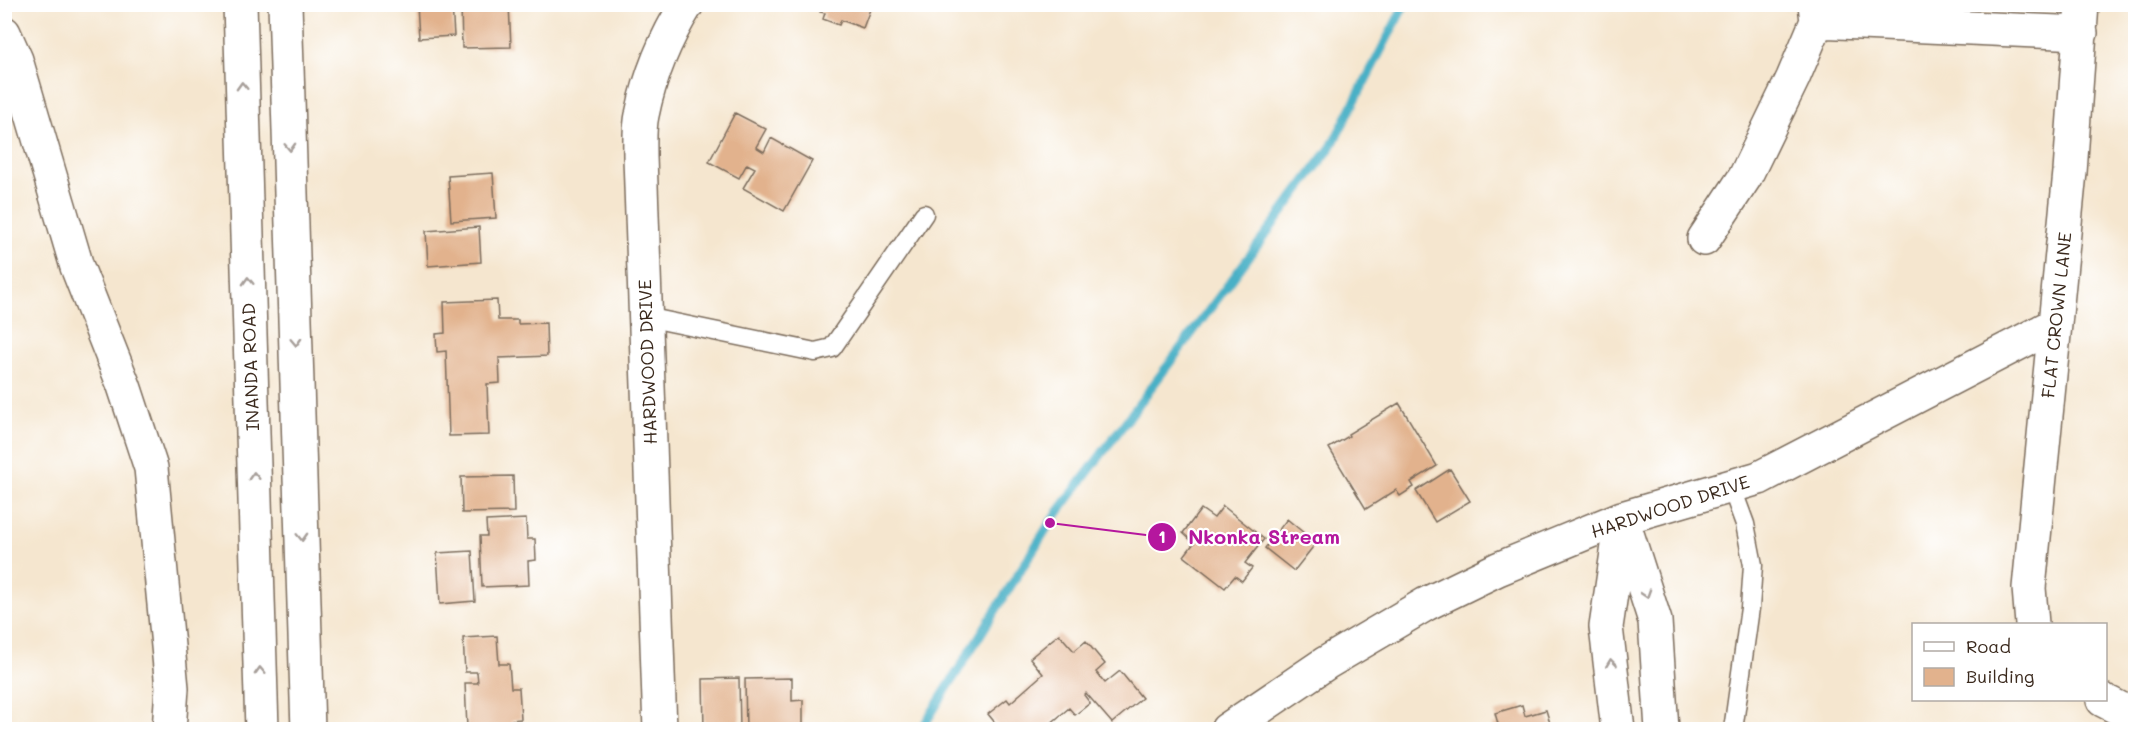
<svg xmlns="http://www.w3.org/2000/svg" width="2140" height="734" viewBox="0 0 2140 734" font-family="Mali,sans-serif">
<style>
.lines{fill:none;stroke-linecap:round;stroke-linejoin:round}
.stream{stroke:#48b0c6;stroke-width:9}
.building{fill:#e2b28d}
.service-casing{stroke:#7c6c5c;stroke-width:21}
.minor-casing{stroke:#7c6c5c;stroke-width:36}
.secondary-casing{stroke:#7c6c5c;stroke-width:36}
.service{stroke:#fff;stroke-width:18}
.minor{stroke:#fff;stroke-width:33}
.secondary{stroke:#fff;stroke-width:33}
.oneway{stroke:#a79f9a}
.labels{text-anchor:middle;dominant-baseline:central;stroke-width:4.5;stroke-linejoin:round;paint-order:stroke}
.street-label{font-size:18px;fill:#3b2a1e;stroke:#fff}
.leader{fill:none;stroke:#b5179e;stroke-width:2}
.callout-dot{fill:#b5179e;stroke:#fff;stroke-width:2}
.mark-label{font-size:18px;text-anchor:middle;font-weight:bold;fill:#fff}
.callout-label{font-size:20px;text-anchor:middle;font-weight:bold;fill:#b5179e;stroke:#fff;stroke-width:4.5;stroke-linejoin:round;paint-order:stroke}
</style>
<rect width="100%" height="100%" fill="#fff"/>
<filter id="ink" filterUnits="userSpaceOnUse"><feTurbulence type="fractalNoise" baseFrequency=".0167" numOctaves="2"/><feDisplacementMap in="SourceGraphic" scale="12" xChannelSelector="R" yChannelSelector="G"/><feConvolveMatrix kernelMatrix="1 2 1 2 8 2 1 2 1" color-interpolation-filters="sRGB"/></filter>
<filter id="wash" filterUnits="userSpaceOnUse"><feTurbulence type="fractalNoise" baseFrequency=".008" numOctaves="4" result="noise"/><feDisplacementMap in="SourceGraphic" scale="24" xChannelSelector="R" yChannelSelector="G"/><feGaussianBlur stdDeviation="1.35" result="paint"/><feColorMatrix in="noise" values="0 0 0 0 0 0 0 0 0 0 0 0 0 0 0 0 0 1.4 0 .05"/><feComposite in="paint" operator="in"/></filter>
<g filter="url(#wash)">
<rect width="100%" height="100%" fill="#f5e6cf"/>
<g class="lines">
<!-- stream -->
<path class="stream" d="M 921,730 L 1050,523 L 1331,147 L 1405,4"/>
</g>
<g id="blocks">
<!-- building -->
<path class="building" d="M 417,4 L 452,4 L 454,36 L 419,38 Z
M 461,4 L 509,4 L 511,47 L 462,48 Z
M 823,4 L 872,4 L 863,28 L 841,20 L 839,25 L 823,19 L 825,13 L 820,12 Z
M 735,113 L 766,129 L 756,147 L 764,152 L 771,138 L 812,161 L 784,211 L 743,188 L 755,168 L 747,164 L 739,178 L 709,162 Z
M 493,173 L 496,218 L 451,221 L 448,176 Z
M 479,227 L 481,262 L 428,266 L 426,231 Z
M 497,300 L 498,320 L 518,320 L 518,324 L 546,323 L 547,356 L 499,358 L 500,383 L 487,384 L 489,435 L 449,436 L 446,351 L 437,352 L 436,334 L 445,333 L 444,302 Z
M 1399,403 L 1437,466 L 1411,482 L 1414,487 L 1400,496 L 1396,490 L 1366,509 L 1329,448 L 1349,436 L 1348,434 Z
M 1450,469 L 1470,501 L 1435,522 L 1416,491 Z
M 513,476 L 514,512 L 462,513 L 461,477 Z
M 1223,506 L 1264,539 L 1245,563 L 1252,568 L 1242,581 L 1235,576 L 1225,588 L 1184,556 L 1194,543 L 1183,533 L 1201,509 L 1214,518 Z
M 526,519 L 527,539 L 535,539 L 536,560 L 528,561 L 529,585 L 482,587 L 480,536 L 487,536 L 486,521 Z
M 1287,519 L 1316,543 L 1294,571 L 1265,548 Z
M 472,551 L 475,601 L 440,604 L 437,553 Z
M 1059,634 L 1074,651 L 1086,641 L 1105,664 L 1096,672 L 1105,683 L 1120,671 L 1142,698 L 1112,723 L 1086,693 L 1084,695 L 1090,703 L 1075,715 L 1069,708 L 1043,730 L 1001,730 L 988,714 L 1007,699 L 1010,703 L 1043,674 L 1030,658 Z
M 497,636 L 499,664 L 509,664 L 511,688 L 519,688 L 521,719 L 512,720 L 512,726 L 467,728 L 465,683 L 478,683 L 477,672 L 465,672 L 463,638 Z
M 739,678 L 740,730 L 704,730 L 703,679 Z
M 792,678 L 792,701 L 803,700 L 803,729 L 746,730 L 745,679 Z
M 1522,705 L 1525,716 L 1546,710 L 1552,730 L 1493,730 L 1492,725 L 1498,724 L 1495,713 Z"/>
</g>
</g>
<g filter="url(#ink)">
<use href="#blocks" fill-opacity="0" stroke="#7c6c5c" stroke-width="1.5"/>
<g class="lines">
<!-- service casing -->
<g class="service-casing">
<path id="service" d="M 646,317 L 815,352 L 832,348 L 924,214
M 1731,486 L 1745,524 L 1753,565 L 1750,608 L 1733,730"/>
</g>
<!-- minor casing -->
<g class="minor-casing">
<path id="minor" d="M 1817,21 L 2081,33
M 4,33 L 16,60 L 77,267 L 124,386 L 151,468 L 172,688 L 169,730
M 1704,239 L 1745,177 L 1793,78 L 1817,21 L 1815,4
M 1622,518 L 1655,621 L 1662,730
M 2032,624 L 2029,588 L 2070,172 L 2082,4
M 2103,700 L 2136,717
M 660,730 L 640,157 C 640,143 639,128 642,115 C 650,75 665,39 687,4
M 1227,730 L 1326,663 L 1426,604 L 1498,569 L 1622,518 L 1759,478 L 2054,325
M 1618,730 L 1606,627 L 1621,526"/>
</g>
<!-- secondary casing -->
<g class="secondary-casing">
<path id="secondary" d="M 240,4 L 262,730
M 285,4 L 308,730"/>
</g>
<!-- service -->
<use href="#service" class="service"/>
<!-- minor -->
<use href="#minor" class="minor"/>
<!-- secondary -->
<use href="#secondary" class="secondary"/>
</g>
<!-- one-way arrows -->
<defs><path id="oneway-chevron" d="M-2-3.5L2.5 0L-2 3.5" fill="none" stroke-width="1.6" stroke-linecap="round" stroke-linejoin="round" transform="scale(1.5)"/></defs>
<g class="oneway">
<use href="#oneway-chevron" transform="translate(242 86) rotate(-92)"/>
<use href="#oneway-chevron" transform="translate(290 147) rotate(88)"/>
<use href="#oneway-chevron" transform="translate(248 281) rotate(-92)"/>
<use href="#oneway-chevron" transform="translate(296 342) rotate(88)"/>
<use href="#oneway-chevron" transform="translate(254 476) rotate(-92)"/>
<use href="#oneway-chevron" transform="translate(302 537) rotate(88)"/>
<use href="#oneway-chevron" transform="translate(1646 594) rotate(72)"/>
<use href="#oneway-chevron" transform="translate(1611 663) rotate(-97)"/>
<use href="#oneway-chevron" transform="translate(260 671) rotate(-92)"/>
</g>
</g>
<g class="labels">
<!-- street labels -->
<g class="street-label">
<text transform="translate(2056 315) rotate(-84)">FLAT CROWN LANE</text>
<text transform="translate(647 362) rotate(-92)">HARDWOOD DRIVE</text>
<text transform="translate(250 367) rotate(-92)">INANDA ROAD</text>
<text transform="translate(1670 506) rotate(-18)">HARDWOOD DRIVE</text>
</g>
</g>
<!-- callouts -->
<path class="leader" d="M1050 523L1162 537"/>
<g class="callout-dot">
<circle cx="1050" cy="523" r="6"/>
<circle cx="1162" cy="537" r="15"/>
</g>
<g class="mark-label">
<text x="1162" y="543">1</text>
</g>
<g class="callout-label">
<text x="1264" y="544">Nkonka Stream</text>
</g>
<!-- margin -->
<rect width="2140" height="734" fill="none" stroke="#fff" stroke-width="24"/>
<!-- legend -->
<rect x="1912" y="623" width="195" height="78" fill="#ffffff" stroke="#b1aaa5" stroke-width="1.5"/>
<rect x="1924" y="642" width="30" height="9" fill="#ffffff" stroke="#b1aaa5" stroke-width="1.5"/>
<text x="1966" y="653" font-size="18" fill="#3b2a1e">Road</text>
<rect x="1924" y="668" width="30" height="18" fill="#e2b28d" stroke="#b1aaa5" stroke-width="1.5"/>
<text x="1966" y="683" font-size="18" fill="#3b2a1e">Building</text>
</svg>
